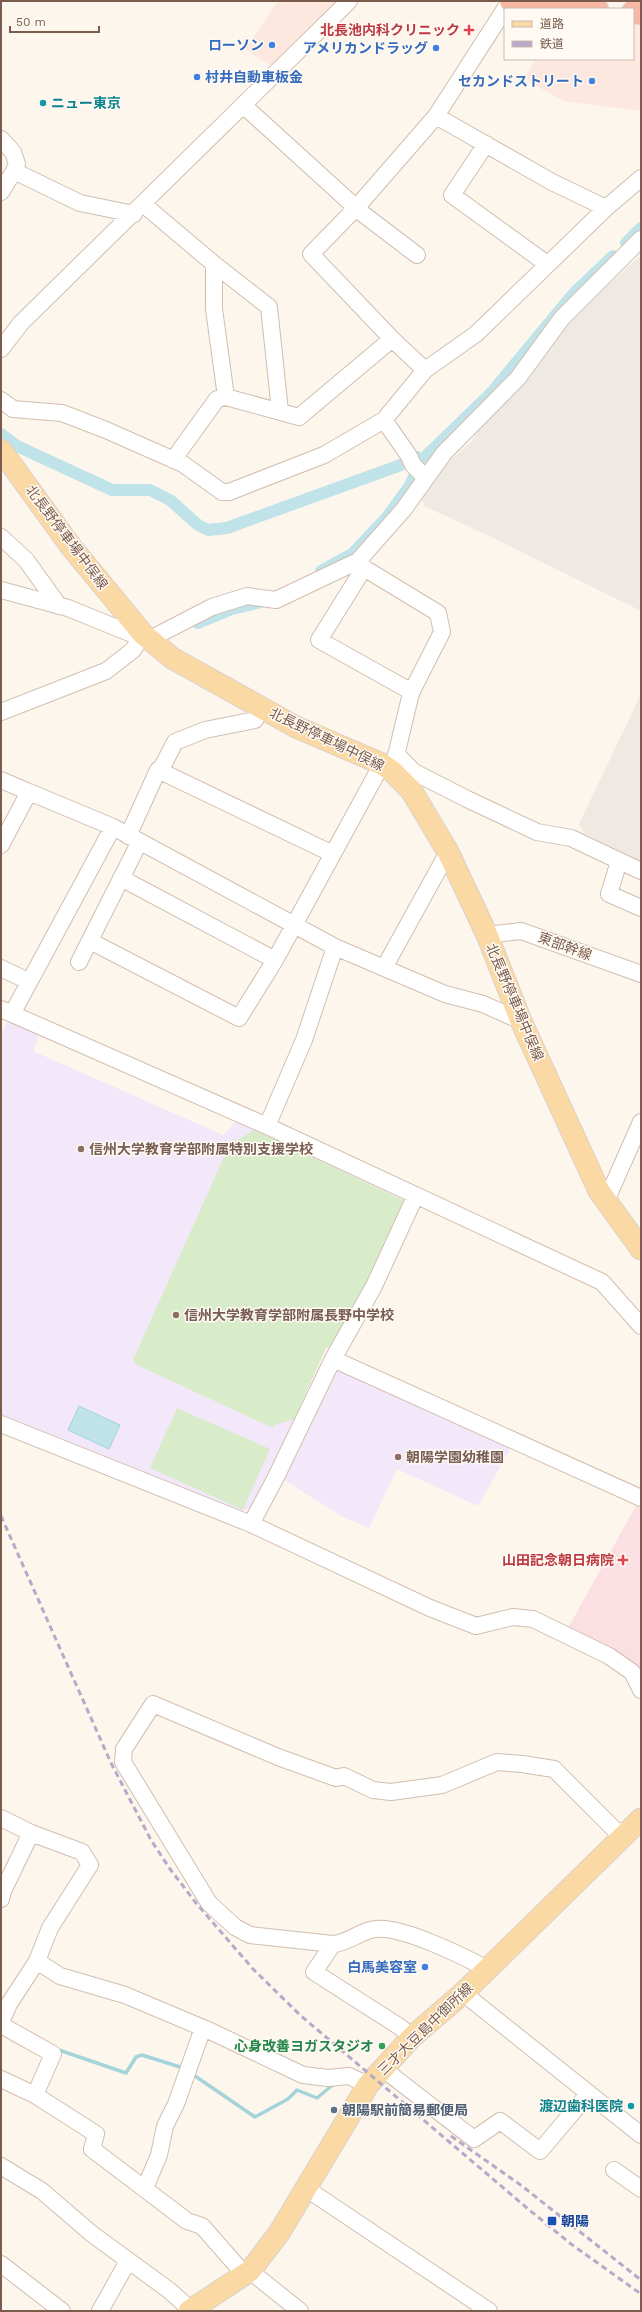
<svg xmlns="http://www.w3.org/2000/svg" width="642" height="2312" viewBox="0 0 642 2312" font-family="'Work Sans','Noto Sans JP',sans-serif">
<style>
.commercial{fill:#fde8e0}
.industrial{fill:#efe9e4}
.education{fill:#f3e8fa}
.medical{fill:#fbdfe3}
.pitch{fill:#d8ecc9}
.water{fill:#bfe3e8;stroke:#a5d3da}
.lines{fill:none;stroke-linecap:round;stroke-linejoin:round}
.stream{stroke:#a5d3da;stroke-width:3.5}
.canal{stroke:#bfe3e8;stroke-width:12}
.minor-casing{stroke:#d1beb0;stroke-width:18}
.major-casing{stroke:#dad1cd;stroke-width:23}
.highway-casing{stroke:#dad1cd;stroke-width:24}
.minor{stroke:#fff;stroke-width:16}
.major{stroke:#fbd9a5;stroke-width:21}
.highway{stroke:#f7b7a3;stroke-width:22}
.rail{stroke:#b9a8c9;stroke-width:3;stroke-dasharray:6 4;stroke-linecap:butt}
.health-dot{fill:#e0444e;stroke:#fffaf3;stroke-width:1.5}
.shop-dot{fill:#3f7fe0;stroke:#fffaf3;stroke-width:1.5}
.culture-dot{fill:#0f9aa8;stroke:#fffaf3;stroke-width:1.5}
.education-dot{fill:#8d6e63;stroke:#fffaf3;stroke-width:1.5}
.leisure-dot{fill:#2e9e5b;stroke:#fffaf3;stroke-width:1.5}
.service-dot{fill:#5c6f8a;stroke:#fffaf3;stroke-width:1.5}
.transit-dot{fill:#1a4fb4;stroke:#fffaf3;stroke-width:1.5}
.labels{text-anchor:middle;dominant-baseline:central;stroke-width:3;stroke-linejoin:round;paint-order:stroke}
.health-label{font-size:14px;font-weight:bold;fill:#be3a42;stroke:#fffaf3;text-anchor:end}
.shop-label{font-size:14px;font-weight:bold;fill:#366cbe;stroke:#fffaf3;text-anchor:end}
.culture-label{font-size:14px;font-weight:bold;fill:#0d838f;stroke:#fffaf3;text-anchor:start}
.street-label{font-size:14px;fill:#7a5c4d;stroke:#fffaf3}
.education-label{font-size:14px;font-weight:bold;fill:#785e54;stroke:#fffaf3;text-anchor:start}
.leisure-label{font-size:14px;font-weight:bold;fill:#27864d;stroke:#fffaf3;text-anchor:end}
.service-label{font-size:14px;font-weight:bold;fill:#4e5e75;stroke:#fffaf3;text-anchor:start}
.transit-label{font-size:14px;font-weight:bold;fill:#164399;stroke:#fffaf3;text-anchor:start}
</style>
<rect width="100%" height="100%" fill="#fdf6ec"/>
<!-- commercial -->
<path class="commercial" d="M 278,1 L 343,1 L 274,68 L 245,49 Z
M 633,24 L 641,24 L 641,111 L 563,101 L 525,79 L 535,59 L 633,59 Z"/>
<!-- industrial -->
<path class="industrial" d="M 641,255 L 641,611 L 485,534 L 424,506 L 422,500 L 443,467 L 471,442 L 478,431 L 527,378 L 557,332 Z
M 641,694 L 641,861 L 585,834 L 579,824 Z"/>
<!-- education -->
<path class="education" d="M 9,1017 L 41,1031 L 33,1051 L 223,1135 L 236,1121 L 403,1200 L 335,1346 L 326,1348 L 286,1437 L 283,1454 L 258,1506 L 233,1514 L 1,1419 L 1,1035 Z
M 340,1369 L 512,1446 L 478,1506 L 397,1469 L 369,1528 L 341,1516 L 281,1478 L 328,1372 Z"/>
<!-- medical -->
<path class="medical" d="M 637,1504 L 641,1505 L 641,1674 L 567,1630 Z"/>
<!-- pitch -->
<path class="pitch" d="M 254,1130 L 403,1200 L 404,1207 L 369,1285 L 335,1346 L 326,1348 L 294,1419 L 275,1425 L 273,1428 L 137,1365 L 133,1360 L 232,1139 L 236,1141 Z
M 177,1408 L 270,1449 L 243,1510 L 150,1468 Z"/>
<!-- water -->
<path class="water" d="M 79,1406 L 120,1425 L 109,1449 L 68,1430 Z"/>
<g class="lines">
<!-- stream -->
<path class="stream" d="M 56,2049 L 126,2073 L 136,2057 L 142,2055 L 180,2067
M 195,2076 L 255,2117 L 288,2099 L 297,2090 L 317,2098 L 335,2083"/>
<!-- canal -->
<path class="canal" d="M 626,243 L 641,228
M 1,434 L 17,446 L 112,490 L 150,490 L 170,500 L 198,525 L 208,530 L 227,528 L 398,466 L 417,457
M 321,571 L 352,554 L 387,517 L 409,487 L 420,464 L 425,457 L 492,392 L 574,293 L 613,256
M 198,623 L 232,609 L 261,602"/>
<!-- minor casing -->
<g class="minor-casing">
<path id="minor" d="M 243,105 L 363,214 L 417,255
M 1,139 L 13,152 L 17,164 L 14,171
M 486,144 L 452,195 L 547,264
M 1,192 L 14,171 L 80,203 L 134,214
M 143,204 L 214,264 L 214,309 L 226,397
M 606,208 L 641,178
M 214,264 L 269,307 L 280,411
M 392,339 L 311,254 L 356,208 L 436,116 L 510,1
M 1,349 L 21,323 L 349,1
M 1,400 L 13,409 L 62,413 L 106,430 L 183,464 L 222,492 L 229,492 L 324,455 L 384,420 L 425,370 L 476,334 L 606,208 L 552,182 L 436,116
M 384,420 L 409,456 L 413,465 L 426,478
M 173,460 L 217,399 L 226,397 L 299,417 L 392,339 L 425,370
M 1,537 L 26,560 L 59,606
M 358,561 L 364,568 L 438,613 L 442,632 L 411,693 L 394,764
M 364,568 L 319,640 L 412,692
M 1,590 L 68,608 L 132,634 L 143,634
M 150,639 L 212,607 L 247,596 L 276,600 L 358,561 L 404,509 L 444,453 L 518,378 L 562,318 L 641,239
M 1,712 L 106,671 L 133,650 L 143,634
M 396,754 L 414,772 L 467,799 L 537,832 L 571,838 L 641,871
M 160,771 L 175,742 L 205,730 L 255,720 L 262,707
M 1,780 L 29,792
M 128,836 L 158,770 L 333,854
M 1,845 L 29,792 L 113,827 L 335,947 L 445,994 L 483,1004 L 521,1021
M 619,861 L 609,894 L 641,908
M 121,878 L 275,960
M 487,935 L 521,931 L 641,974
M 90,941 L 239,1018 L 275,960 L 382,764
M 79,962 L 139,843
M 1,968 L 28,981
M 384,968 L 448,852
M 1,1009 L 267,1126 L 602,1282 L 641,1326
M 12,1014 L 113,827
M 267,1126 L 304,1040 L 335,947
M 606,1201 L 641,1122
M 333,1359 L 641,1498
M 1,1424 L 251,1524 L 430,1608 L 476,1626 L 513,1617 L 533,1619 L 609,1656 L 632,1672 L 641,1690
M 251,1524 L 275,1479 L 333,1359 L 374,1286 L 415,1197
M 1,1818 L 31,1833 L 82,1852 L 90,1865 L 50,1928 L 37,1961 L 9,2004 L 1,2022
M 1,1899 L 3,1891 L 31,1833
M 333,1944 L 314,1972 L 400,2027 L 412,2037
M 37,1961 L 60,1976 L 125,1995 L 208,2030 L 303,2075 L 328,2078 L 349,2076 L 368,2085
M 487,1969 C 463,1956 402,1926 376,1929 C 361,1930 349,1943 333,1944 L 250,1935 L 235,1927 L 209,1903 L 123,1762 L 124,1749 L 153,1704 L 278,1757 L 336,1778 L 344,1776 L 373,1790 L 391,1792 L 442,1785 L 497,1762 L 522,1764 L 554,1769 L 616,1831 L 629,1832
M 463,1993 L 641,2135
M 1,2025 L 53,2054 L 35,2095 L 1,2079
M 382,2068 L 474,2139 L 500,2121 L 540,2151 L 589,2093
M 35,2095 L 96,2134 L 92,2149 L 187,2221 L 202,2226 L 245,2275
M 1,2166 L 42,2191 L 92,2234 L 170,2291 L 192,2311
M 614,2170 L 641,2189
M 145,2188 L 159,2155 L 165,2126 L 176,2104 L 203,2028
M 307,2189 L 489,2311
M 1,2264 L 62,2311
M 250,2271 L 300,2311
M 100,2311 L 128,2261"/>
</g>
<!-- major casing -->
<g class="major-casing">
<path id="major" d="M 1,450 L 72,548 L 143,634 L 172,658 L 296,727 L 382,764 L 392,771 L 411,790 L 448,852 L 487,935 L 521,1021 L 599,1191 L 641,1249
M 189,2311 L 250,2271 L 279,2233 L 368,2085 L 412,2037 L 463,1993 L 641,1819"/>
</g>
<!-- highway casing -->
<g class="highway-casing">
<path id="highway" d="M 511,1 L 597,9
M 633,12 L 641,13"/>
</g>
<!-- minor -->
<use href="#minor" class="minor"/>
<!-- major -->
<use href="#major" class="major"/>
<!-- highway -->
<use href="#highway" class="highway"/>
<!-- rail -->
<path class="rail" d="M 1,1516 L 111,1763 L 151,1840 L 170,1869 L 196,1903 L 253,1969 L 300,2015 L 527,2208 L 571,2244 L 641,2294
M 451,2136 L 522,2186 L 641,2280"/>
</g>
<!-- markers -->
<g class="health-dot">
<path d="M467 24h4v4h4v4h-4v4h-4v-4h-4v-4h4z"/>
<path d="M621 1554h4v4h4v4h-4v4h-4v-4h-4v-4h4z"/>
</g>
<g class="shop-dot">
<circle cx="272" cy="45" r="4"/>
<circle cx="436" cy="48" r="4"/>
<circle cx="197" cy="77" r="4"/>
<circle cx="592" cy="81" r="4"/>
<circle cx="425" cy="1967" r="4"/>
</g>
<g class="culture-dot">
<circle cx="43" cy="103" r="4"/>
<circle cx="631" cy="2106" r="4"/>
</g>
<g class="education-dot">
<circle cx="81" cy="1149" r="4"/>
<circle cx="176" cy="1315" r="4"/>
<circle cx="398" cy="1457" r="4"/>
</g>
<circle class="leisure-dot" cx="382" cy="2046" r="4"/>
<circle class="service-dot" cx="334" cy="2110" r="4"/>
<rect class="transit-dot" x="547" y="2216" width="10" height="10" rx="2"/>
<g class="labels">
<!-- health labels -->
<g class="health-label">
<text x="460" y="30">北長池内科クリニック</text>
<text x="614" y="1560">山田記念朝日病院</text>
</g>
<!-- shop labels -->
<g class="shop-label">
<text x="264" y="45">ローソン</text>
<text x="428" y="48">アメリカンドラッグ</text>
<text x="205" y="77" text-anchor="start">村井自動車板金</text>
<text x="584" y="81">セカンドストリート</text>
<text x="417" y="1967">白馬美容室</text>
</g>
<!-- culture labels -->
<g class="culture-label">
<text x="51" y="103">ニュー東京</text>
<text x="623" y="2106" text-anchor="end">渡辺歯科医院</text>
</g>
<!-- street labels -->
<g class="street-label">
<text transform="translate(67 537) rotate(53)">北長野停車場中俣線</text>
<text transform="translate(327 739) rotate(26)">北長野停車場中俣線</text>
<text transform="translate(565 946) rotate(20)">東部幹線</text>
<text transform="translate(515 1002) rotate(67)">北長野停車場中俣線</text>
<text transform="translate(425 2029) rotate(-44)">三才大豆島中御所線</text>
</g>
<!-- education labels -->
<g class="education-label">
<text x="89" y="1149">信州大学教育学部附属特別支援学校</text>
<text x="184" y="1315">信州大学教育学部附属長野中学校</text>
<text x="406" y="1457">朝陽学園幼稚園</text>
</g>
<!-- leisure labels -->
<g class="leisure-label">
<text x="374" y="2046">心身改善ヨガスタジオ</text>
</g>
<!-- service labels -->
<g class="service-label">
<text x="342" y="2110">朝陽駅前簡易郵便局</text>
</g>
<!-- transit labels -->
<g class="transit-label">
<text x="561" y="2221">朝陽</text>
</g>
</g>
<!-- border -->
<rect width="642" height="2312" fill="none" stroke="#7a5c4d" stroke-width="4"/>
<!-- legend -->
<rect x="504" y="8" width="130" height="52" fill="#fffaf3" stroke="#cabbb1"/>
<rect x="512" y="21" width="20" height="6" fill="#fbd9a5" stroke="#cabbb1"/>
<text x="540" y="28" font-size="12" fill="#7a5c4d">道路</text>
<rect x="512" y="41" width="20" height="6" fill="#b9a8c9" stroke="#cabbb1"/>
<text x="540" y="48" font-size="12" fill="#7a5c4d">鉄道</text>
<!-- scale -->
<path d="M10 26v6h89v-6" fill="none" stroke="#7a5c4d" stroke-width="2"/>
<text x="16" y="26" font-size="12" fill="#7a5c4d" stroke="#fffaf3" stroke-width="3" paint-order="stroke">50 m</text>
</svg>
